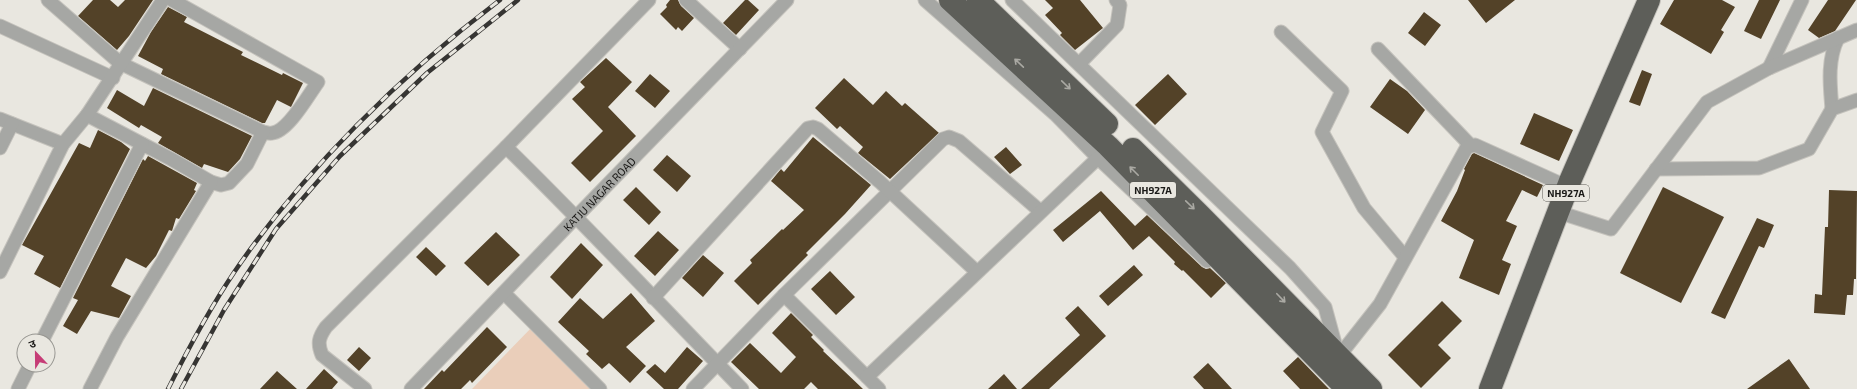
<svg xmlns="http://www.w3.org/2000/svg" width="1857" height="389" viewBox="0 0 1857 389" font-family="'Exo 2','Noto Sans Devanagari',sans-serif">
<style>
.green{fill:#eaceba}
.building{fill:#534228}
.lines{fill:none;stroke-linecap:round;stroke-linejoin:round}
.street-casing{stroke:#c4c2bc;stroke-width:15}
.highway-casing{stroke:#c4c2bc;stroke-width:24}
.street{stroke:#a6a7a4;stroke-width:13}
.highway{stroke:#5d5e59;stroke-width:22}
.rail-casing{stroke:#363533;stroke-width:4.5}
.rail{stroke:#e9e7e0;stroke-width:3;stroke-dasharray:9;stroke-linecap:butt}
.oneway{stroke:#aaa9a3}
.labels{text-anchor:middle;dominant-baseline:central;stroke-width:4;stroke-linejoin:round;paint-order:stroke}
.shield{fill:#e9e7e0;stroke:#585753;stroke-width:1}
.shield-label{font-size:10px;font-weight:bold;fill:#1a1917}
.street-label{font-size:11px;fill:#1a1917;stroke:#e9e7e0}
</style>
<rect width="100%" height="100%" fill="#e9e7e0"/>
<!-- green -->
<path class="green" d="M 534,325 L 603,389 L 472,389 Z"/>
<!-- building -->
<path class="building" d="M 93,0 L 110,0 L 118,7 L 125,0 L 153,0 L 129,36 L 117,50 L 78,16 Z
M 670,0 L 678,0 L 681,6 L 694,18 L 682,31 L 678,27 L 676,30 L 660,14 L 667,7 L 666,5 Z
M 745,0 L 748,0 L 759,10 L 736,35 L 723,23 Z
M 1045,0 L 1080,0 L 1103,28 L 1075,50 L 1060,35 L 1062,33 L 1045,15 L 1053,8 Z
M 1468,0 L 1515,0 L 1486,23 Z
M 1674,0 L 1722,0 L 1735,7 L 1721,30 L 1724,32 L 1711,54 L 1660,24 Z
M 1759,0 L 1780,0 L 1761,39 L 1744,31 Z
M 1828,0 L 1856,0 L 1835,31 L 1819,38 L 1808,30 Z
M 168,7 L 187,17 L 184,22 L 243,52 L 241,55 L 282,75 L 283,73 L 303,83 L 291,107 L 277,100 L 265,123 L 262,123 L 161,74 L 163,69 L 138,56 L 151,32 Z
M 1424,12 L 1441,25 L 1425,46 L 1408,33 Z
M 606,58 L 632,82 L 608,107 L 636,136 L 590,182 L 571,163 L 603,131 L 572,99 L 585,87 L 580,82 Z
M 1642,70 L 1652,74 L 1640,106 L 1629,102 Z
M 650,74 L 670,91 L 655,108 L 635,91 Z
M 1168,74 L 1187,94 L 1155,125 L 1135,105 Z
M 844,78 L 873,105 L 886,91 L 902,106 L 905,103 L 939,133 L 890,179 L 858,153 L 863,147 L 840,126 L 837,129 L 815,108 Z
M 1390,79 L 1407,91 L 1425,110 L 1408,134 L 1370,107 Z
M 153,88 L 252,136 L 240,159 L 228,172 L 204,164 L 202,168 L 158,143 L 162,137 L 141,125 L 139,128 L 107,108 L 117,90 L 144,106 Z
M 1534,113 L 1573,130 L 1559,161 L 1520,144 Z
M 98,130 L 121,142 L 130,149 L 60,288 L 34,274 L 44,256 L 22,245 L 79,143 L 90,148 Z
M 813,137 L 871,185 L 845,214 L 806,253 L 808,255 L 758,305 L 734,281 L 752,263 L 750,260 L 782,229 L 783,230 L 804,210 L 771,181 L 781,169 L 784,172 Z
M 1006,147 L 1022,165 L 1010,174 L 994,157 Z
M 1474,153 L 1543,185 L 1537,197 L 1522,190 L 1506,221 L 1517,226 L 1502,260 L 1511,264 L 1499,295 L 1459,278 L 1474,240 L 1441,221 L 1457,191 L 1465,170 L 1464,169 L 1472,154 Z
M 667,155 L 691,176 L 677,192 L 653,170 Z
M 148,156 L 197,183 L 194,190 L 196,191 L 179,219 L 176,218 L 172,231 L 169,230 L 156,256 L 146,268 L 126,258 L 111,286 L 131,296 L 119,318 L 91,311 L 77,334 L 63,326 L 78,300 L 73,298 L 74,296 L 143,159 L 145,161 Z
M 636,187 L 661,212 L 649,225 L 623,200 Z
M 1663,187 L 1724,217 L 1681,303 L 1620,273 Z
M 1829,190 L 1857,191 L 1856,279 L 1854,279 L 1853,295 L 1847,295 L 1845,315 L 1814,313 L 1815,294 L 1822,295 L 1825,227 L 1828,227 Z
M 1101,191 L 1135,226 L 1147,215 L 1202,267 L 1206,269 L 1210,268 L 1226,283 L 1211,298 L 1183,270 L 1182,271 L 1174,264 L 1175,262 L 1149,236 L 1133,250 L 1100,211 L 1063,242 L 1053,230 Z
M 1757,218 L 1774,225 L 1764,248 L 1759,246 L 1725,319 L 1711,313 Z
M 658,231 L 679,250 L 655,276 L 634,256 Z
M 496,232 L 520,255 L 488,286 L 464,263 Z
M 581,243 L 603,265 L 572,299 L 550,277 Z
M 426,247 L 446,266 L 436,276 L 416,257 Z
M 703,255 L 724,273 L 703,297 L 682,278 Z
M 1134,265 L 1143,275 L 1108,306 L 1099,296 Z
M 830,271 L 855,297 L 836,315 L 811,289 Z
M 631,293 L 655,321 L 626,347 L 646,366 L 630,383 L 609,363 L 602,369 L 586,354 L 589,351 L 558,322 L 580,298 L 603,319 Z
M 1442,301 L 1462,321 L 1438,345 L 1451,358 L 1421,388 L 1388,355 Z
M 1078,306 L 1106,336 L 1049,389 L 1021,389 L 1080,335 L 1065,318 Z
M 791,313 L 813,335 L 811,337 L 824,350 L 823,351 L 863,389 L 818,389 L 811,382 L 804,389 L 759,389 L 731,362 L 750,343 L 781,373 L 796,357 L 772,333 Z
M 487,327 L 507,347 L 472,383 L 470,380 L 461,389 L 424,389 L 442,370 L 444,372 Z
M 359,347 L 371,358 L 359,371 L 347,360 Z
M 687,347 L 703,361 L 678,389 L 664,389 L 646,372 L 655,364 L 665,373 Z
M 1298,357 L 1329,389 L 1300,389 L 1283,371 Z
M 1789,359 L 1810,389 L 1747,389 Z
M 1208,363 L 1232,389 L 1204,389 L 1193,377 Z
M 324,369 L 338,382 L 332,389 L 306,389 Z
M 277,371 L 297,389 L 260,389 Z
M 1004,374 L 1017,389 L 988,389 Z"/>
<g class="lines">
<!-- street casing -->
<g class="street-casing">
<g id="street">
<path d="M 48,0 L 120,63 L 263,132 C 265,132 269,134 272,133 C 288,132 309,94 318,82 L 172,0"/>
<path d="M 686,0 L 740,49"/>
<path d="M 925,0 L 1055,114 L 1098,158 L 1207,261"/>
<path d="M 1012,0 L 1290,268 L 1325,307 L 1337,351"/>
<path d="M 0,26 L 113,78"/>
<path d="M 1281,32 L 1342,91 L 1322,132 L 1364,208 L 1405,257"/>
<path d="M 1378,49 L 1471,146"/>
<path d="M 1079,64 L 1117,25 L 1120,5 L 1116,0"/>
<path d="M 1769,68 L 1802,0"/>
<path d="M 1832,109 C 1830,85 1827,60 1838,38"/>
<path d="M 87,115 L 171,159 L 211,182 L 221,185 L 229,183 L 247,164 L 263,132"/>
<path d="M 0,119 L 63,144"/>
<path d="M 506,147 C 586,225 663,308 742,389"/>
<path d="M 0,148 L 12,124"/>
<path d="M 1656,169 L 1759,168 L 1809,149 L 1832,109 L 1857,100"/>
<path d="M 1558,212 L 1611,229 L 1707,102 L 1769,68 L 1857,30"/>
<path d="M 0,272 L 63,144 L 87,115 L 163,0"/>
<path d="M 504,293 L 600,389"/>
<path d="M 784,295 L 943,139 L 949,137 L 959,141 L 1040,211"/>
<path d="M 653,298 L 808,128 L 813,127 L 818,129 L 880,182 L 977,272"/>
<path d="M 42,341 L 142,144"/>
<path d="M 1339,356 L 1380,304 L 1467,147 L 1475,145 L 1568,187"/>
<path d="M 18,389 L 30,365"/>
<path d="M 90,389 L 117,337 L 211,182"/>
<path d="M 365,389 L 322,355 C 317,343 319,337 326,327 L 506,147 L 649,0"/>
<path id="s1" d="M 411,389 L 577,216 L 787,0"/>
<path d="M 693,389 L 784,295 L 867,377"/>
<path d="M 879,389 L 867,377 L 1098,158"/>
</g>
</g>
<!-- highway casing -->
<g class="highway-casing">
<path id="highway" d="M 950,0 L 1108,146 L 1347,389
M 978,0 L 1107,124
M 1133,149 L 1199,214 L 1371,389
M 1490,389 L 1570,181 L 1649,0"/>
</g>
<!-- street -->
<use href="#street" class="street"/>
<!-- highway -->
<use href="#highway" class="highway"/>
<!-- rail casing -->
<g class="rail-casing">
<path id="rail" d="M 168,389 C 188,349 210,308 235,271 C 304,170 403,73 500,0
M 181,389 L 224,310 L 276,229 L 340,156 L 427,73 L 518,0"/>
</g>
<!-- rail -->
<use href="#rail" class="rail"/>
</g>
<!-- one-way arrows -->
<defs><path id="oneway-shaft" d="M-6 0H5M1.5-3L5.5 0L1.5 3" fill="none" stroke-width="1.6" stroke-linecap="round" stroke-linejoin="round"/></defs>
<g class="oneway">
<use href="#oneway-shaft" transform="translate(1019 63) rotate(-137)"/>
<use href="#oneway-shaft" transform="translate(1066 85) rotate(44)"/>
<use href="#oneway-shaft" transform="translate(1134 171) rotate(-135)"/>
<use href="#oneway-shaft" transform="translate(1190 205) rotate(44)"/>
<use href="#oneway-shaft" transform="translate(1281 298) rotate(46)"/>
</g>
<g class="labels">
<!-- shield labels -->
<g class="shield">
<rect x="1130" y="182" width="46" height="16" rx="3"/>
<rect x="1543" y="185" width="46" height="16" rx="3"/>
</g>
<g class="shield-label">
<text x="1153" y="190">NH927A</text>
<text x="1566" y="193">NH927A</text>
</g>
<!-- street labels -->
<g class="street-label">
<text stroke="none"><textPath href="#s1" startOffset="271">KATJU NAGAR ROAD</textPath></text>
</g>
</g>
<!-- north arrow -->
<g transform="translate(36 353) rotate(338)"><circle r="19" fill="#e9e7e0" stroke="#969590"/>
<path d="M0-3L7 15L0 10L-7 15Z" fill="#c63c76"/>
<text y="-6" font-size="11" font-weight="bold" text-anchor="middle" fill="#1a1917">उ</text>
</g>
</svg>
